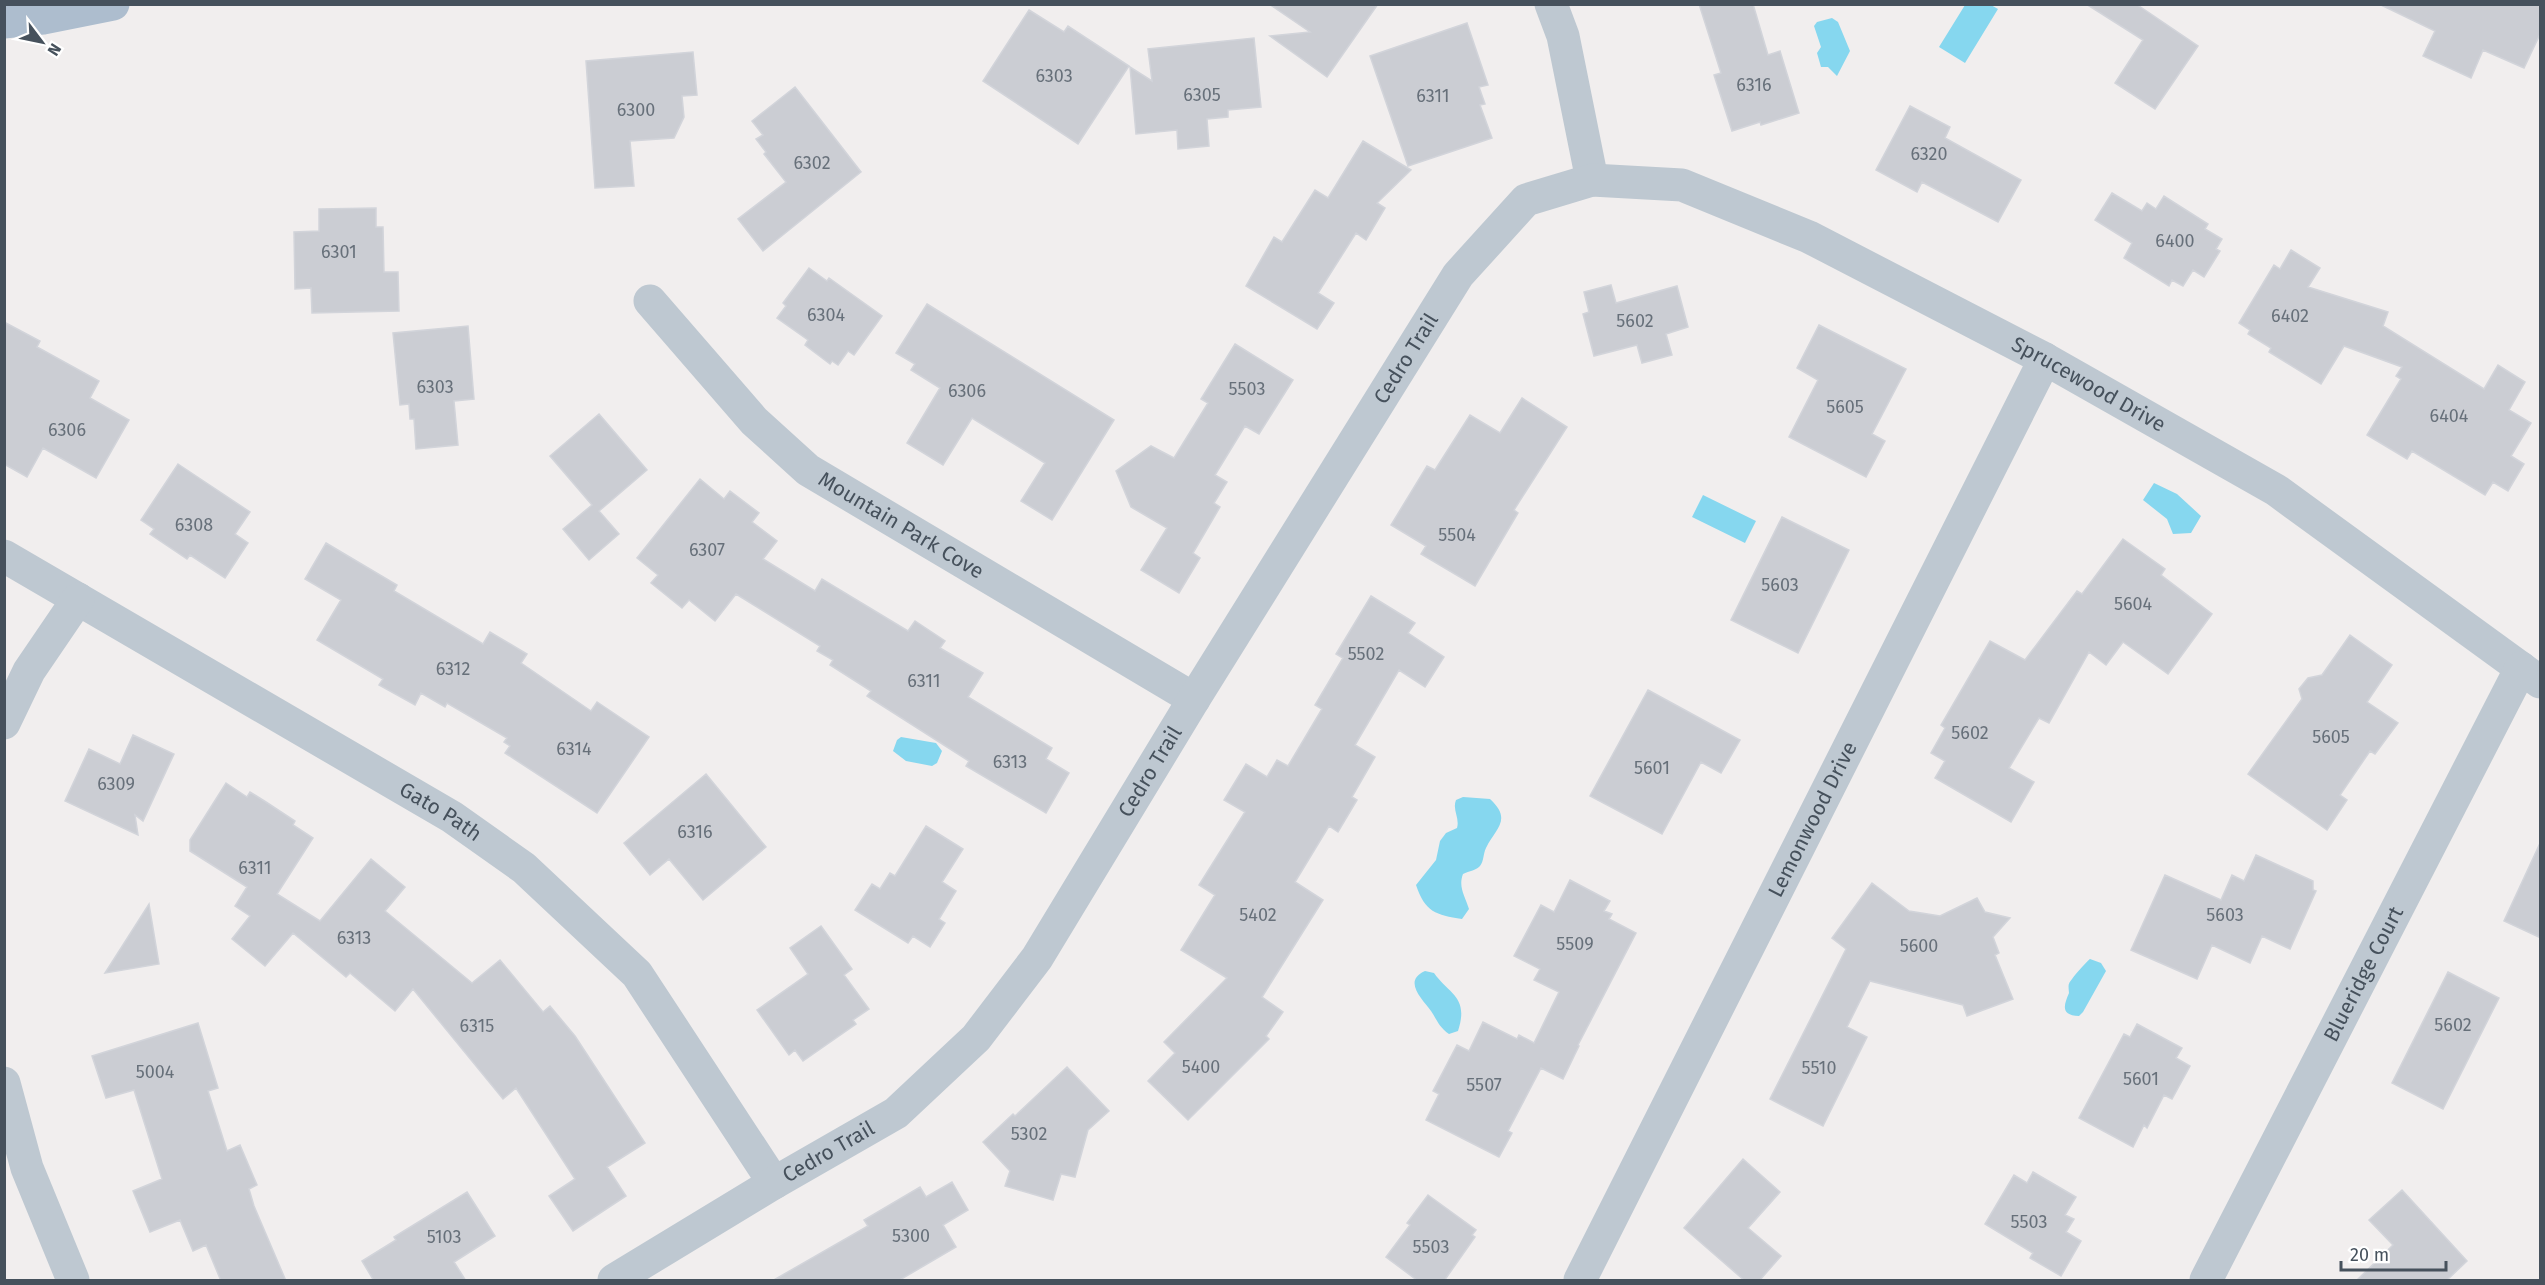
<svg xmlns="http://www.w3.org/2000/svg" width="2545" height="1285" viewBox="0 0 2545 1285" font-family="'Fira Sans',sans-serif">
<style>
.water{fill:#86d7ef}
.building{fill:#cbcdd3;stroke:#d2d4da;stroke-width:1.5}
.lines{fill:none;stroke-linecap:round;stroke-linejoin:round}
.minor{stroke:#bec8d1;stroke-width:33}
.major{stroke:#adbdce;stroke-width:33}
.labels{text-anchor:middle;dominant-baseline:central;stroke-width:4.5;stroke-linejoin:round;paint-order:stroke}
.number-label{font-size:18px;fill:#67707a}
.street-label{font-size:21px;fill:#46515c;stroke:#fff}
</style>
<rect width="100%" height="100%" fill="#f1eeee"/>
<!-- water -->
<path class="water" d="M 1965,5 L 1991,5 L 1998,9 L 1965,63 L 1939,47 Z
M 1832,18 L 1838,22 L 1850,51 L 1837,76 L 1828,67 L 1821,67 L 1817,53 L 1821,47 L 1814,26 L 1817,22 Z
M 2154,483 L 2177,494 L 2201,516 L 2191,533 L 2173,534 L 2167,519 L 2143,500 Z
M 1703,495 L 1756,521 L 1745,543 L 1692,517 Z
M 901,737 L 936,743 L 942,751 L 937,763 L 932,766 L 906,761 L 893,751 L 897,740 Z
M 1463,797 L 1490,799 C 1513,820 1495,829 1486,848 C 1483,854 1484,861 1480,866 C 1477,870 1469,871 1463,874 C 1458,887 1465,896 1469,909 L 1462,919 C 1436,915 1425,912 1416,885 L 1436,860 L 1440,841 L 1446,833 L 1457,828 C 1460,818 1452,810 1456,800 Z
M 2090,959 L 2101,963 L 2106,971 L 2083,1012 L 2079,1016 C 2060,1015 2064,1005 2069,993 C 2069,992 2068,985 2069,984 C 2070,980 2087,961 2090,959 Z
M 1425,971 L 1434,973 C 1450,995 1469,997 1458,1031 L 1449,1034 C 1439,1027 1437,1020 1431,1011 C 1423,1000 1402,981 1425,971 Z"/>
<!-- building -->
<path class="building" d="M 1269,4 L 1378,4 L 1327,77 L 1270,36 L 1310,32 Z
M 1699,4 L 1753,4 L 1768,55 L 1780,51 L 1799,113 L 1761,125 L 1760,122 L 1732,131 L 1714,75 L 1721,73 Z
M 2086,4 L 2136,4 L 2198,46 L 2155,109 L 2115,83 L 2143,40 Z
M 2379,4 L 2541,4 L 2541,32 L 2524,68 L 2483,50 L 2471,78 L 2423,56 L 2435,31 Z
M 1029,10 L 1064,32 L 1068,26 L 1129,66 L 1078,144 L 983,81 Z
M 1467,23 L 1488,85 L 1479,87 L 1485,104 L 1480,105 L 1492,138 L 1408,166 L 1370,56 Z
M 1254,38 L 1261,107 L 1228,110 L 1228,117 L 1207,119 L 1209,146 L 1178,149 L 1177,130 L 1136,134 L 1130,67 L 1152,81 L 1148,49 Z
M 693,52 L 697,95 L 682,96 L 684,117 L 674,138 L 630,141 L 634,186 L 595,188 L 586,61 Z
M 795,87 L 861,172 L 763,251 L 738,219 L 786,182 L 764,154 L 766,152 L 756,139 L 763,135 L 752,121 Z
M 1910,106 L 1950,127 L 1945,138 L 2021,180 L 1998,222 L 1922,182 L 1917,192 L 1876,170 Z
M 1363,141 L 1411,170 L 1377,203 L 1385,208 L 1366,240 L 1356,233 L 1318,293 L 1334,303 L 1317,329 L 1246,286 L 1274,237 L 1282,242 L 1315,190 L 1328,198 Z
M 2112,193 L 2142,211 L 2147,203 L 2156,209 L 2164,196 L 2208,224 L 2205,229 L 2222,239 L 2216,249 L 2220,251 L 2204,277 L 2193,270 L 2183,286 L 2172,280 L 2169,286 L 2124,258 L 2132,243 L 2095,220 Z
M 376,208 L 376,227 L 383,227 L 384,272 L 398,272 L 399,311 L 312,313 L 311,288 L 295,289 L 294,232 L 319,231 L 319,209 Z
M 2291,250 L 2320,268 L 2308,287 L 2388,312 L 2383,326 L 2484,389 L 2498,365 L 2525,382 L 2509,410 L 2531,423 L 2511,456 L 2524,464 L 2508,491 L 2493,482 L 2485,495 L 2412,451 L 2407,459 L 2367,435 L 2401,379 L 2396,376 L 2402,367 L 2344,346 L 2321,384 L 2269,352 L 2271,348 L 2248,334 L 2250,330 L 2239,323 L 2274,265 L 2280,269 Z
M 809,268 L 827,281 L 829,278 L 882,316 L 854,355 L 848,351 L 838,365 L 832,361 L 830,364 L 805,345 L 808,340 L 777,318 L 786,306 L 783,303 Z
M 1611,285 L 1616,303 L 1677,286 L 1688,327 L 1666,334 L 1672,355 L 1642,363 L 1637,345 L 1594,356 L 1583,314 L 1589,312 L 1584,292 Z
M 927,304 L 1114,420 L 1052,520 L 1021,501 L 1045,463 L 972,418 L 943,465 L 907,443 L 940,388 L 911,370 L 915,364 L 896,353 Z
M 4,322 L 40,341 L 37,347 L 99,381 L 90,398 L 129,420 L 96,478 L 43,448 L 27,477 L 4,464 Z
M 1819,325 L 1906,369 L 1872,434 L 1885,441 L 1866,477 L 1789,437 L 1818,380 L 1797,368 Z
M 468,326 L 474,399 L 454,401 L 458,445 L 416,449 L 414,419 L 410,419 L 409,404 L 400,405 L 393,333 Z
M 1235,344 L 1293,380 L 1259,434 L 1245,426 L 1215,475 L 1227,482 L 1214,503 L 1220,507 L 1193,553 L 1200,558 L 1179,593 L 1141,570 L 1167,528 L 1131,507 L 1116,471 L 1151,446 L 1174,458 L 1208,403 L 1201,399 Z
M 1522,398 L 1567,427 L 1514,510 L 1518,513 L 1475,586 L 1421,554 L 1426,546 L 1391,525 L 1427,466 L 1435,470 L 1470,415 L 1500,433 Z
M 599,414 L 647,470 L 599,511 L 619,534 L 589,560 L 563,529 L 592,505 L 550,456 Z
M 178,464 L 250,512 L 235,534 L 248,543 L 225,578 L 190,555 L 187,559 L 150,534 L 154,529 L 141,520 Z
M 700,479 L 724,499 L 730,491 L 759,513 L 752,522 L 777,541 L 763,559 L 815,591 L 822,579 L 908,631 L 915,621 L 945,641 L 940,648 L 983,673 L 968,697 L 1052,748 L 1046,759 L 1069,773 L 1046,813 L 966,766 L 969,761 L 867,696 L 871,691 L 830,665 L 833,660 L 817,651 L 820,646 L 736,594 L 715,621 L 689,600 L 682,608 L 651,583 L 658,575 L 637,558 Z
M 1782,517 L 1849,550 L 1798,653 L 1731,620 Z
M 2123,539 L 2165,569 L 2161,575 L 2212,614 L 2168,674 L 2123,642 L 2106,665 L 2089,652 L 2049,723 L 2039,718 L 2009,768 L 2034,782 L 2011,822 L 1935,778 L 1945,761 L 1931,753 L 1945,728 L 1941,725 L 1990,641 L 2025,660 L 2077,591 L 2082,594 Z
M 326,543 L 397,585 L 394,591 L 483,644 L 490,632 L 527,654 L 521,663 L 591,711 L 597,702 L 649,737 L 597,813 L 505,753 L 510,746 L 504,742 L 507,738 L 447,703 L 445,707 L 421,693 L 415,705 L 379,685 L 383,679 L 317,640 L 341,600 L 305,579 Z
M 1371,596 L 1415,623 L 1408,633 L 1444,657 L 1425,687 L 1399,670 L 1355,745 L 1375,757 L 1352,797 L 1357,800 L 1338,832 L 1329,826 L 1295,882 L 1323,900 L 1262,997 L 1283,1012 L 1266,1036 L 1269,1039 L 1188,1120 L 1148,1081 L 1175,1053 L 1164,1042 L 1227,978 L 1181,950 L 1215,895 L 1199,885 L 1245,812 L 1224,800 L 1246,764 L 1267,777 L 1277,760 L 1288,766 L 1322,709 L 1315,705 L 1343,658 L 1336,654 Z
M 2350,635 L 2392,665 L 2367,702 L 2398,723 L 2375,754 L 2370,751 L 2340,795 L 2347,800 L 2327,830 L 2248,774 L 2302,699 L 2299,689 L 2308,678 L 2322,675 Z
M 1648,690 L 1740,740 L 1721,773 L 1701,762 L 1662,834 L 1590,796 Z
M 133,735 L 174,754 L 143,821 L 135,815 L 138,835 L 65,801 L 89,749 L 120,764 Z
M 706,774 L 766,847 L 703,900 L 669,859 L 650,875 L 624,843 Z
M 226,783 L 247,797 L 250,792 L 266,802 L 295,821 L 293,825 L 313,838 L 277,894 L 320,921 L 371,859 L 405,887 L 385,911 L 472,983 L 500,960 L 543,1012 L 550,1006 L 575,1036 L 645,1143 L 607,1167 L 626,1196 L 573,1231 L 549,1196 L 575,1179 L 516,1088 L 503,1099 L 413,989 L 395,1011 L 350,973 L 346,977 L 293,933 L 265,966 L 232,939 L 250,916 L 235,906 L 247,887 L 190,851 L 190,840 Z
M 926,826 L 963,849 L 942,882 L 956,891 L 939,919 L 945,923 L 930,947 L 913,936 L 908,943 L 855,910 L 872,884 L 880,889 L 890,873 L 895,876 Z
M 2541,841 L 2541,938 L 2504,921 Z
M 2256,855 L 2313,881 L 2313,890 L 2316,891 L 2290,949 L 2262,936 L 2250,963 L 2212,945 L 2197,979 L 2131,950 L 2165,875 L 2221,900 L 2232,875 L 2244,881 Z
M 1570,880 L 1610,901 L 1604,911 L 1612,914 L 1609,919 L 1636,933 L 1578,1045 L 1579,1046 L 1563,1079 L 1541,1068 L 1508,1131 L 1512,1133 L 1499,1157 L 1426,1120 L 1439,1094 L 1433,1091 L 1457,1045 L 1469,1051 L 1483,1022 L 1517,1039 L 1519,1035 L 1534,1043 L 1559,992 L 1534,980 L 1540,969 L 1514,956 L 1541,905 L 1554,912 Z
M 1872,883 L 1909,911 L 1940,916 L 1977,898 L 1985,912 L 2010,918 L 1993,937 L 1999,953 L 1995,955 L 2013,999 L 1967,1016 L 1963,1005 L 1870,981 L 1847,1027 L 1867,1037 L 1823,1126 L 1770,1099 L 1846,949 L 1832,938 Z
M 149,904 L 159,964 L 105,973 Z
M 821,926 L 852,969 L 844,975 L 869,1009 L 853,1020 L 856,1024 L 803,1061 L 795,1050 L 789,1055 L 757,1010 L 808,974 L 790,948 Z
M 2448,972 L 2499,998 L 2443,1109 L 2392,1083 Z
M 198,1023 L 218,1088 L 208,1091 L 227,1151 L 240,1145 L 257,1185 L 249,1189 L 254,1206 L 286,1281 L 221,1281 L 206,1245 L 193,1251 L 180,1220 L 150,1232 L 133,1191 L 162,1179 L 134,1090 L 106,1098 L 92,1056 Z
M 2137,1024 L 2182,1048 L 2176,1058 L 2190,1066 L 2172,1099 L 2164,1095 L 2147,1128 L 2144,1125 L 2133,1147 L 2079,1118 L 2124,1034 L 2130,1037 Z
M 1067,1067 L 1109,1111 L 1088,1130 L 1075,1177 L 1061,1174 L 1053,1200 L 1005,1186 L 1010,1171 L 983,1142 L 1013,1114 L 1015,1116 Z
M 1743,1159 L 1780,1192 L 1748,1228 L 1781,1256 L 1759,1281 L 1745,1281 L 1684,1228 Z
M 2033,1172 L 2076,1197 L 2065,1215 L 2074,1219 L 2066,1232 L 2081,1241 L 2061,1276 L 2030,1258 L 2033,1253 L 1985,1224 L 2014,1175 L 2027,1183 Z
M 952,1182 L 968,1210 L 943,1225 L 956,1247 L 898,1281 L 772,1281 L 868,1226 L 864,1220 L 920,1187 L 926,1197 Z
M 2402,1190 L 2467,1261 L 2446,1281 L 2356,1281 L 2393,1245 L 2369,1220 Z
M 467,1192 L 495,1236 L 454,1262 L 466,1281 L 374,1281 L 362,1261 L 396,1240 L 394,1237 Z
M 1428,1195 L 1476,1230 L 1472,1235 L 1475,1237 L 1444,1281 L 1418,1281 L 1386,1257 L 1410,1225 L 1407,1223 Z"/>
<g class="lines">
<!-- minor -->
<g class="minor">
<path d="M 1551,4 L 1563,36 L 1592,180"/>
<path id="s1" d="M 650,301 L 754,421 L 808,470 L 1194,699"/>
<path id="s2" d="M 4,556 L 452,817 L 524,868 L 637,974 L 774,1183"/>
<path d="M 4,723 L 29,671 L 78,599"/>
<path d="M 4,1083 L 27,1168 L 73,1280"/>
<path id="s3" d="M 614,1280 L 774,1183 L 896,1113 L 976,1038 L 1037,958 L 1194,699 L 1458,275 L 1526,200 L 1592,180 L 1682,185 L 1809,237 L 2045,359 L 2276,490 L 2540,682"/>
<path id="s4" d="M 1580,1280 L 2045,359"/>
<path id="s5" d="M 2206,1280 L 2521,668"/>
</g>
<!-- major -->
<path class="major" d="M 4,22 L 43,18 L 113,4"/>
</g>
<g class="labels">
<!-- number labels -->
<g class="number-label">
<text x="1054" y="76">6303</text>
<text x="1754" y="85">6316</text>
<text x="1202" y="95">6305</text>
<text x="1433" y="96">6311</text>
<text x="636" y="110">6300</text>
<text x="1929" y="154">6320</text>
<text x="812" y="163">6302</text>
<text x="2175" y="241">6400</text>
<text x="339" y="252">6301</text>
<text x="826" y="315">6304</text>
<text x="2290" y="316">6402</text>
<text x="1635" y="321">5602</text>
<text x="435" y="387">6303</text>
<text x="1247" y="389">5503</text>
<text x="967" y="391">6306</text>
<text x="1845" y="407">5605</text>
<text x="2449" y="416">6404</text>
<text x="67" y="430">6306</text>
<text x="194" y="525">6308</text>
<text x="1457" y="535">5504</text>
<text x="707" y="550">6307</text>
<text x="1780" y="585">5603</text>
<text x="2133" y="604">5604</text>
<text x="1366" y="654">5502</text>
<text x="453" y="669">6312</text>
<text x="924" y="681">6311</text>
<text x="1970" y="733">5602</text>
<text x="2331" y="737">5605</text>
<text x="574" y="749">6314</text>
<text x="1010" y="762">6313</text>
<text x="1652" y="768">5601</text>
<text x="116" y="784">6309</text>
<text x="695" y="832">6316</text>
<text x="255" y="868">6311</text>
<text x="1258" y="915">5402</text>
<text x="2225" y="915">5603</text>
<text x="354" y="938">6313</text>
<text x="1575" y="944">5509</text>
<text x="1919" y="946">5600</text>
<text x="2453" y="1025">5602</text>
<text x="477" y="1026">6315</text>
<text x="1201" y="1067">5400</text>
<text x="1819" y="1068">5510</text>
<text x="155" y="1072">5004</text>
<text x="2141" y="1079">5601</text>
<text x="1484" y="1085">5507</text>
<text x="1029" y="1134">5302</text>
<text x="2029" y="1222">5503</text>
<text x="911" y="1236">5300</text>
<text x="444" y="1237">5103</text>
<text x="1431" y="1247">5503</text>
</g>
<!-- street labels -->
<g class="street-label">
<text stroke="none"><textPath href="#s3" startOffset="1242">Cedro Trail</textPath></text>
<text stroke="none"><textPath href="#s3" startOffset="2054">Sprucewood Drive</textPath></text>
<text stroke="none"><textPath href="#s1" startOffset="340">Mountain Park Cove</textPath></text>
<text stroke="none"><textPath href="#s3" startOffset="756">Cedro Trail</textPath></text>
<text stroke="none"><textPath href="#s2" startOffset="506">Gato Path</textPath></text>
<text stroke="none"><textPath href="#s4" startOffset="516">Lemonwood Drive</textPath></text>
<text stroke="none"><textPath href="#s5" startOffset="344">Blueridge Court</textPath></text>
<text stroke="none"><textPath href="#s3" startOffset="250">Cedro Trail</textPath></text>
</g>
</g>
<!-- border -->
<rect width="2545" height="1285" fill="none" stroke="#46515c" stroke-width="12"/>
<!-- north arrow -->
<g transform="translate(42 42) rotate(122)" stroke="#ffffff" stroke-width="4.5" paint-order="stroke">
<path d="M0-4.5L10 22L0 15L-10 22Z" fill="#46515c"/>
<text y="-9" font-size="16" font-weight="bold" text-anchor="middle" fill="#46515c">N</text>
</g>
<!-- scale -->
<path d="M2341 1261v9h105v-9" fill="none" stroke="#46515c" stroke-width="3"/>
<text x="2350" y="1261" font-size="18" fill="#46515c" stroke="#ffffff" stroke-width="4.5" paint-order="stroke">20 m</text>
</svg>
